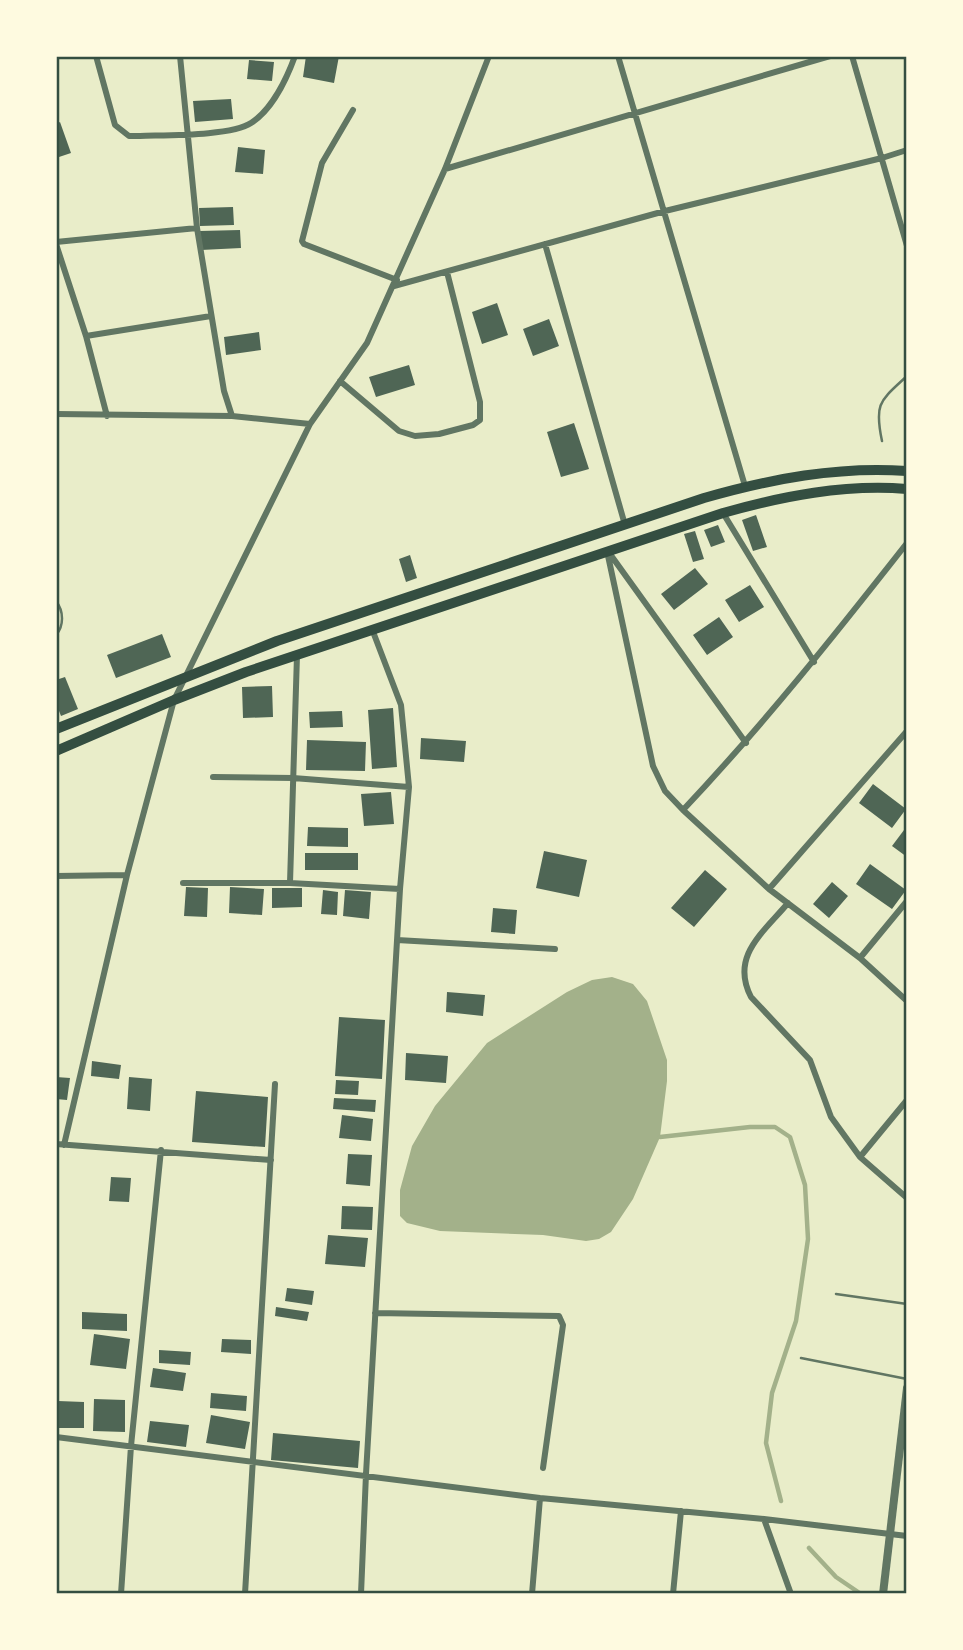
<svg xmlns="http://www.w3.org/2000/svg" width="963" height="1650" viewBox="0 0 963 1650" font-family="Jost,sans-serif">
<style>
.water{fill:#a3b18a}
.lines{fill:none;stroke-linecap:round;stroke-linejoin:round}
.stream{stroke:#a3b18a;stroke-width:4.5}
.building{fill:#4f6655}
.service{stroke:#617663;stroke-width:2.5}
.minor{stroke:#617663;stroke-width:6}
.tertiary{stroke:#617663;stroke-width:8}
.primary{stroke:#344e41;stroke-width:10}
.neatline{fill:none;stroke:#344e41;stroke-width:2.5}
</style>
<rect width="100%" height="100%" fill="#e9edc9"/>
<!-- water -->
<path class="water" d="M 612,977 L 633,984 L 647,1001 L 667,1060 L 667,1081 L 660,1137 L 633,1199 L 611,1232 L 599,1239 L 586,1241 L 543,1235 L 440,1231 L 407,1223 L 400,1216 L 400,1190 L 412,1146 L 435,1106 L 487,1043 L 567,992 L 592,980 Z"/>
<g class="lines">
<!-- stream -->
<path class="stream" d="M 660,1137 L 750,1127 L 775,1127 L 790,1137 L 805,1185 L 808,1239 L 796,1321 L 772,1393 L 766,1443 L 781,1501
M 809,1548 L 836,1577 L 861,1594"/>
</g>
<!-- building -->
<path class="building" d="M 306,56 L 339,56 L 334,83 L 303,77 Z
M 249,60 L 274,62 L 272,81 L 247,79 Z
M 231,99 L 233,119 L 195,122 L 193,101 Z
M 60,122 L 71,153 L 56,158 L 56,124 Z
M 238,147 L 265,150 L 263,174 L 235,172 Z
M 233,207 L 234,225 L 200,226 L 199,208 Z
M 240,230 L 241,248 L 201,250 L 200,231 Z
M 497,303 L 508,335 L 482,344 L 472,312 Z
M 549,319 L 559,346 L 533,356 L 523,329 Z
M 259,332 L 261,350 L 226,355 L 224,337 Z
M 409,365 L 415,385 L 376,397 L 369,377 Z
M 574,423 L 589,469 L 561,477 L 547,432 Z
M 756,515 L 767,547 L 753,551 L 742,520 Z
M 718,525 L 725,542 L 711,547 L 704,530 Z
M 695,531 L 704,559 L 693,562 L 684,534 Z
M 410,555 L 417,578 L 406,582 L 399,559 Z
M 695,568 L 708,584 L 674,610 L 661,594 Z
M 750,585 L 764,607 L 739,622 L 725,600 Z
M 719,617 L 733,637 L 707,655 L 693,635 Z
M 162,634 L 171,657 L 116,678 L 107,655 Z
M 65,677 L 78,709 L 61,716 L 56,703 L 56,680 Z
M 272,686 L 273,717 L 243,718 L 242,687 Z
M 393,708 L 397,767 L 372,769 L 368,710 Z
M 342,711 L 343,727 L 310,728 L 309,712 Z
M 421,738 L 466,741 L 464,762 L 420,759 Z
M 307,740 L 366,742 L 365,771 L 306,770 Z
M 873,784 L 906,809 L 892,828 L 859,803 Z
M 391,792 L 394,824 L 364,826 L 361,794 Z
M 907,826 L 907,857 L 892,846 Z
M 308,827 L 348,828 L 348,847 L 307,846 Z
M 544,851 L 587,860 L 579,897 L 536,888 Z
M 305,853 L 358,853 L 358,870 L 305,870 Z
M 870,864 L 906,890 L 892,909 L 856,884 Z
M 705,870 L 727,889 L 694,927 L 671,908 Z
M 832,882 L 848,896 L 829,918 L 813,904 Z
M 186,887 L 208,888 L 207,917 L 184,916 Z
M 230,887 L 264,889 L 262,915 L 229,913 Z
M 272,888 L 302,888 L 302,907 L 272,908 Z
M 323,890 L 338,892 L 337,915 L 321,914 Z
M 345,890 L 371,892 L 369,919 L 343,916 Z
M 493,908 L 517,910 L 515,934 L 491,932 Z
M 447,992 L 485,995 L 483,1016 L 446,1012 Z
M 339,1017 L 385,1020 L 382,1079 L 335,1076 Z
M 406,1053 L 448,1056 L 446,1083 L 405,1080 Z
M 92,1061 L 121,1065 L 119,1079 L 91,1076 Z
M 56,1077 L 70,1078 L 67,1100 L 56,1099 Z
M 129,1077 L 152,1079 L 150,1111 L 127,1109 Z
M 336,1080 L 359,1081 L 358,1095 L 335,1094 Z
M 196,1091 L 268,1097 L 265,1147 L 192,1142 Z
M 334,1098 L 376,1100 L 375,1112 L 333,1109 Z
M 342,1115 L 373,1119 L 371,1141 L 339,1138 Z
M 348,1154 L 372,1155 L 370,1186 L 346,1184 Z
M 111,1177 L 131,1178 L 129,1202 L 109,1201 Z
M 342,1206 L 373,1207 L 372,1230 L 341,1229 Z
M 328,1235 L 368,1238 L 365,1267 L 325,1264 Z
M 287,1288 L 314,1291 L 312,1305 L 285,1301 Z
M 276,1307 L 309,1312 L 307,1321 L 275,1316 Z
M 82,1312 L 127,1314 L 127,1331 L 82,1329 Z
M 94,1334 L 130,1339 L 126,1369 L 90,1365 Z
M 222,1339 L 251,1340 L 251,1354 L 221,1352 Z
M 159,1350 L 191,1352 L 190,1365 L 159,1363 Z
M 153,1368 L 186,1373 L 183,1391 L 150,1387 Z
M 211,1393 L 247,1396 L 246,1411 L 210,1408 Z
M 94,1399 L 125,1400 L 125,1432 L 93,1431 Z
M 58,1401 L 84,1402 L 84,1428 L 58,1428 Z
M 211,1415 L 250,1422 L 245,1449 L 206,1443 Z
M 150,1421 L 189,1425 L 186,1447 L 147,1442 Z
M 273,1433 L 360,1441 L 358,1468 L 271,1460 Z"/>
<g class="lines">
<!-- service -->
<path class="service" d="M 882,441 C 874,403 880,401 907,376
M 56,601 C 64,611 64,626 56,635
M 836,1294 L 907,1304
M 801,1358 L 907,1379"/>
<!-- minor -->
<path class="minor" d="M 96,56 L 115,125 L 129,136 L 140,136 C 165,135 232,136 251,123 C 272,110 287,78 295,56
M 180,56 L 197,228 L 224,391 L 232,416
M 618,56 L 745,486
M 852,56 L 907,246
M 353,110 L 322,163 L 302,241 L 304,244 L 397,280
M 445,169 L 830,56
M 56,242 L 197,228
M 56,244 L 86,336 L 107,416
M 545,244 L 625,525
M 394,286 L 665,211 L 882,158 L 907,150
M 86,336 L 211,316
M 340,381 L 399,431 L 415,436 L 439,434 L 473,425 L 480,420 L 480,402 L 447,272
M 56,414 L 232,416 L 310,424
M 723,513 L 814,662
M 607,551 L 653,766 L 665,791 L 683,810 L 769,889 L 860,958 L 907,1001
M 610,554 L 746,743
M 213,777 L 293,778 L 409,787
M 683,810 C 764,724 834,636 907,543
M 56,876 L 127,875
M 183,883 L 290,883 L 400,889
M 290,883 L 297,655
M 769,889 L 907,731
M 788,903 C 763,933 730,956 751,997 L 810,1060 L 831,1117 L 860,1157 L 907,1198
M 397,940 L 555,949
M 860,958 L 907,901
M 56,1144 L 271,1160
M 64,1145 L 127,875 L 174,700 L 310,424 L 367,343 L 445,169 L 489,56
M 860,1157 L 907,1100
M 375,1313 L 559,1316 L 563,1325 L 543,1468
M 56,1437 L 540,1498 L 764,1519 L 907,1536
M 764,1519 L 791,1594
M 121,1594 L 131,1446 L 161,1150
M 245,1594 L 275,1084
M 361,1594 L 366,1474 L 400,889 L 409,787 L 401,705 L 372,629
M 532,1594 L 540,1498
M 673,1594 L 681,1511"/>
<!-- tertiary -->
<path class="tertiary" d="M 883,1594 L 907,1388"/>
<!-- primary -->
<path class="primary" d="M 56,729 L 277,641 L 704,498 C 770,479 838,466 907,471
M 56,751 L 174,700 L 246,672 L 723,513 C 783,496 844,484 907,489"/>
</g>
<!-- border -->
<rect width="963" height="1650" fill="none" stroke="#fefae0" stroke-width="116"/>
<rect x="58" y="58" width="847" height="1534" class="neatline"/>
</svg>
